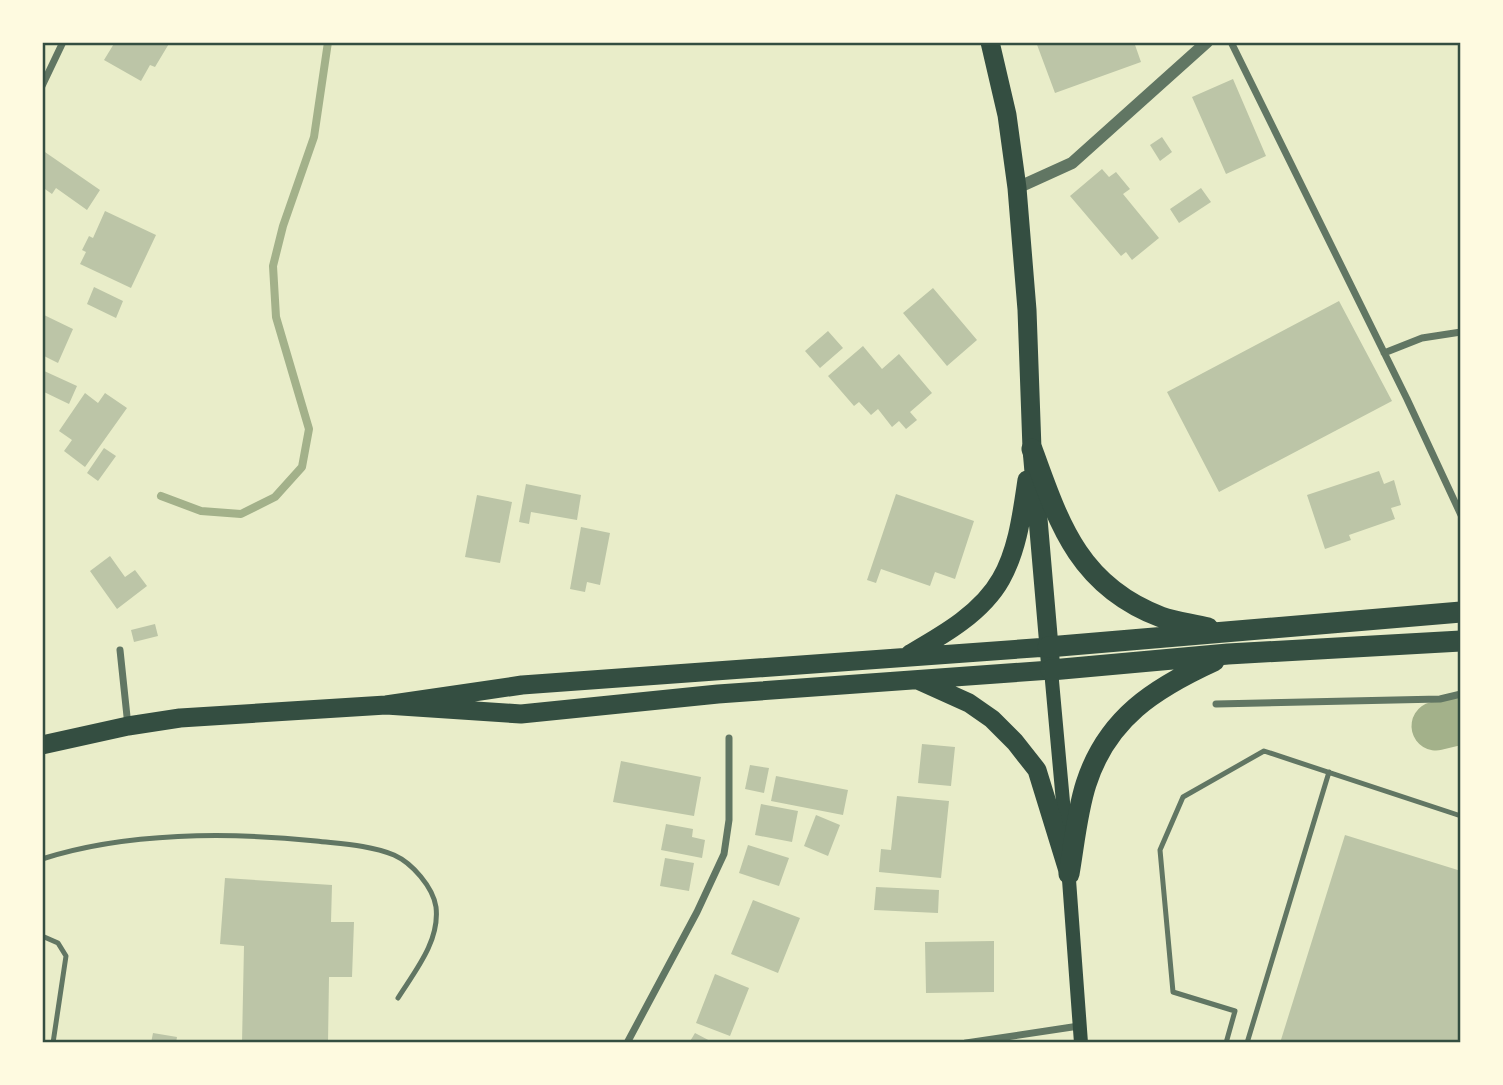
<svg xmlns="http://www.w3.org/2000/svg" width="1503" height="1085" viewBox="0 0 1503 1085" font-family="Spectral,serif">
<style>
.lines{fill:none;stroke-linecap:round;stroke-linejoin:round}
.stream{stroke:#a3b18a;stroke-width:8}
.river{stroke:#a3b18a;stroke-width:49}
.building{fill:#bcc5a7}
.service{stroke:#617663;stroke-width:5}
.minor{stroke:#617663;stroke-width:7}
.tertiary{stroke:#617663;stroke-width:12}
.secondary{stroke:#344e41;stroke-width:14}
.trunk{stroke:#344e41;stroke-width:19}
.motorway{stroke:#344e41;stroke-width:21}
.neatline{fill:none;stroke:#344e41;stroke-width:2.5}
</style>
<rect width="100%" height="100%" fill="#e9edc9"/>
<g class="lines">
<!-- stream -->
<path class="stream" d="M 161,496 L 201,511 L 241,514 L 275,497 L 302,467 L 309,429 L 276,317 L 273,266 L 283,226 L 314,137 L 328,42"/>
<!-- river -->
<path class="river" d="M 1436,726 L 1461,720"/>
</g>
<!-- building -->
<path class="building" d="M 115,42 L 170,42 L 155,67 L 150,65 L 141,81 L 104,60 Z
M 1036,42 L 1134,42 L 1141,62 L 1055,93 Z
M 1233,79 L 1266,156 L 1226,174 L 1192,97 Z
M 1162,137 L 1172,152 L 1160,161 L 1150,145 Z
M 42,150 L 100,190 L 87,210 L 56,188 L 52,194 L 42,187 Z
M 1102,169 L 1109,177 L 1116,172 L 1130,189 L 1123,194 L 1159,238 L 1132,260 L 1126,252 L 1121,256 L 1070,196 Z
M 1201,188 L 1211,202 L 1179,223 L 1170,209 Z
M 105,211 L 156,235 L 131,288 L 80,264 L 86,252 L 82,250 L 89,236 L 93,238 Z
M 94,287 L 123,301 L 116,318 L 87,304 Z
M 933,288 L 977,340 L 947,366 L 903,313 Z
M 1339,301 L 1392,401 L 1219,492 L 1167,392 Z
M 44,315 L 73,329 L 58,363 L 42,355 Z
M 828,331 L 843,348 L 820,368 L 805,351 Z
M 863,346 L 882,369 L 899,354 L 932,393 L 910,412 L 917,420 L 906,429 L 899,421 L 892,427 L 878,409 L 871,415 L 859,402 L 854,406 L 828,376 Z
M 42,370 L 77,386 L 69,404 L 42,391 Z
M 85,393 L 98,403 L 105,393 L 127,408 L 85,467 L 64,451 L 72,440 L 59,431 Z
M 104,448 L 116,456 L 98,481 L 87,473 Z
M 1379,471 L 1384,484 L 1394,480 L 1401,505 L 1391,508 L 1395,519 L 1349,535 L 1351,540 L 1325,549 L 1307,495 Z
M 526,484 L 581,495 L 577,520 L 531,512 L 529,524 L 519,522 Z
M 896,494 L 974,521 L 955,579 L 935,572 L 930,586 L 881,569 L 876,583 L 867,580 Z
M 477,495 L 512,502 L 500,563 L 465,557 Z
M 581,527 L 610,533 L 600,585 L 587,582 L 585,592 L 570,589 Z
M 110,556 L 125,577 L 135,570 L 147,586 L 117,609 L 90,571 Z
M 155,624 L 158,636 L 134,642 L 131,630 Z
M 922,744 L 955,747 L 951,786 L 918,783 Z
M 621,761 L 701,777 L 694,816 L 613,802 Z
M 750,765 L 769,768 L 764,793 L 745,789 Z
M 776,776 L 848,790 L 843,815 L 771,801 Z
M 897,796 L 949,801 L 941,878 L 879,872 L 881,849 L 891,850 Z
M 761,804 L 798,811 L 792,842 L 755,835 Z
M 816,815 L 840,825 L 828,856 L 804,846 Z
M 666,824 L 693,829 L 692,837 L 705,840 L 702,858 L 661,850 Z
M 1345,835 L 1461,871 L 1461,1043 L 1280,1043 Z
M 748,845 L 789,858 L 779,886 L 739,873 Z
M 665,858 L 694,863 L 689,891 L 660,886 Z
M 225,878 L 332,885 L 331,922 L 354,922 L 352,977 L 329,977 L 328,1043 L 242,1043 L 244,946 L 220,944 Z
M 876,887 L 939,890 L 938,913 L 874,910 Z
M 753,900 L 800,918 L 778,973 L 731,954 Z
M 994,941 L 994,992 L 926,993 L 925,942 Z
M 715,974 L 749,988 L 730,1036 L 696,1023 Z
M 153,1033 L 177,1037 L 176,1043 L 151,1043 Z
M 695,1033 L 714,1043 L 689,1043 Z"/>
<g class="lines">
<!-- service -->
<path class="service" d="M 42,859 C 126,832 229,832 316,841 C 342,844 369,845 394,855 C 412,863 433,887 436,907 C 440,941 415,971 398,998
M 42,936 L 58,943 L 66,956 L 53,1043
M 1226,1043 L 1235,1011 L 1173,992 L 1160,850 L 1183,797 L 1264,751 L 1461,816
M 1247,1043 L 1329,772"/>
<!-- minor -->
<path class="minor" d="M 1231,42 L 1407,399 L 1461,515
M 42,86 L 63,42
M 1384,353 L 1422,338 L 1461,332
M 120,650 L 128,726
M 1216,704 L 1440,699 L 1461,694
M 627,1043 L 697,912 L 724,854 L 729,820 L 729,738
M 966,1043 L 1079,1026"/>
<!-- tertiary -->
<path class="tertiary" d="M 1017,188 L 1072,163 L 1207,42"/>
<!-- secondary -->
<path class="secondary" d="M 1051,670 L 1067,846
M 1068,866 L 1081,1043"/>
<!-- trunk -->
<path class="trunk" d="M 910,654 C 943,635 982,613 1001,579 C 1018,549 1022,513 1027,480
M 918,680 L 969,703 L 992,719 L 1015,742 L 1037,770 L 1069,874
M 386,705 L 521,714 L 718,694 L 1051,670 L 1032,449 L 1027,310 L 1017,188 L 1007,115 L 990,42
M 42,745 L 128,726 L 180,718 L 386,705 L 522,685 L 1048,647"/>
<!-- motorway -->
<path class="motorway" d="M 1032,449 C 1059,524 1079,586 1161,617 C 1175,622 1192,624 1208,628
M 1048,647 L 1461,612
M 1051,670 L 1228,654 L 1461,641
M 1069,874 C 1074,845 1077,812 1086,784 C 1107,718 1155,688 1214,661"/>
</g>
<!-- border -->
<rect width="1503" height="1085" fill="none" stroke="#fefae0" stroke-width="88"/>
<rect x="44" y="44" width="1415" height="997" class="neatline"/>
</svg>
